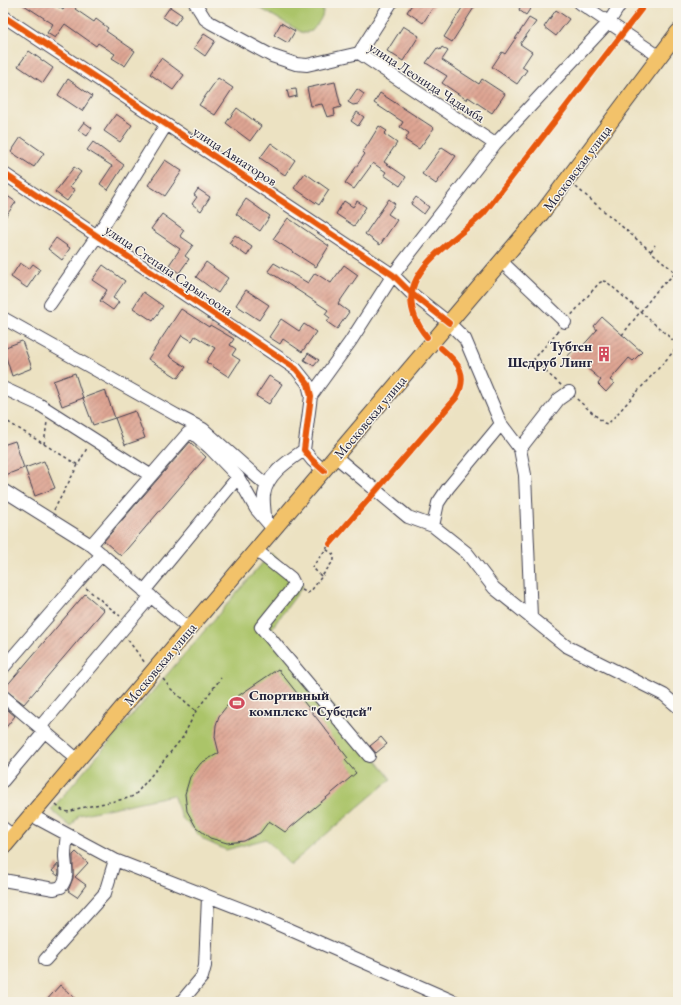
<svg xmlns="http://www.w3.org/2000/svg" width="681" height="1005" viewBox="0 0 681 1005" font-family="'EB Garamond',serif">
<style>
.pitch{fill:#abc469;stroke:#667352}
.building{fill:url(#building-hatch)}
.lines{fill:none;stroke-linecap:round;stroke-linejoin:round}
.minor-casing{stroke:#403f4f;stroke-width:14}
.major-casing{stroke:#403f4f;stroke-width:17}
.path{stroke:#403f4f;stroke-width:1.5;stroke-dasharray:3 3;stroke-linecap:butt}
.minor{stroke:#fff;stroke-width:12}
.major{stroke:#f2c26a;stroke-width:15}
.cycleway-casing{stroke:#f7f3e8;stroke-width:8}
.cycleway{stroke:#e8590c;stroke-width:6}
.labels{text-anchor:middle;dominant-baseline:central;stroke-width:3;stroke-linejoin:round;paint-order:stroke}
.street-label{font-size:14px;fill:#22223b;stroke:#f7f3e8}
.poi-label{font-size:14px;font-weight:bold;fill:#22223b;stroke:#f7f3e8;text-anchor:end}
</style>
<defs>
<pattern id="building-hatch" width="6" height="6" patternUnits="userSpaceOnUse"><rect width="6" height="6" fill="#dea593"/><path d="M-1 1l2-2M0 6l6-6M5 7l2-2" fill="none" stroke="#b48679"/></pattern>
</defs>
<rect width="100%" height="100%" fill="#f7f3e8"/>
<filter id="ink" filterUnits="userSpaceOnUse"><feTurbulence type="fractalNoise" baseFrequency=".025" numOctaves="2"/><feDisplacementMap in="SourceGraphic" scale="8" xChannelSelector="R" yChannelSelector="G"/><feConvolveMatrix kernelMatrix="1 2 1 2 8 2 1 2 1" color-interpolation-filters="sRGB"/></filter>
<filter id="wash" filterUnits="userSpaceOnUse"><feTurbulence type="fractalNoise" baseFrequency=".012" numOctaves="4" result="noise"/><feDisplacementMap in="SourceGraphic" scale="16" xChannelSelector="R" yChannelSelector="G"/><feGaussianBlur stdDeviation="0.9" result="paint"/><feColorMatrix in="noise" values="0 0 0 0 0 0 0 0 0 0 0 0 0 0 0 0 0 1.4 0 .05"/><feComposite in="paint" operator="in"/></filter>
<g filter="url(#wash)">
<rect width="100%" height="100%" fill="#ece2c2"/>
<!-- pitch -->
<path class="pitch" d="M 251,3 L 320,3 C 328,13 318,23 312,31 L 303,33 Z
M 271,553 L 303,586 L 272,628 L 391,779 L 290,865 L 266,839 L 226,850 L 204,840 L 182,818 L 173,795 L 79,815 L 71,827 L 51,810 Z"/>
<g id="blocks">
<!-- building -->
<path class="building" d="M 21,3 L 53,3 L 63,10 L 67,3 L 79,3 L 75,9 L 94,22 L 96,19 L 108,28 L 106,31 L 135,51 L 125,66 L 112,58 L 115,54 L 98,43 L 96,46 L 65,24 L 55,38 L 47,33 L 53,24 Z
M 413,3 L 436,3 L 423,23 L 407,12 Z
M 465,3 L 477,3 L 452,42 L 444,37 Z
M 513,3 L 534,3 L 526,15 L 519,10 L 520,8 Z
M 170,7 L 182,15 L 175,25 L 163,17 Z
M 556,10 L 569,19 L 556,36 L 544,27 Z
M 529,18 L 536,22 L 520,44 L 532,52 L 522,67 L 527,70 L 517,84 L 492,67 L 502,52 L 505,54 Z
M 281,23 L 295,31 L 288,43 L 274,35 Z
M 403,26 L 419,36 L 403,61 L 387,51 Z
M 204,34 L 215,41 L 205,56 L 194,48 Z
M 442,47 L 448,51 L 442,60 L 479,84 L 482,79 L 505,94 L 492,113 L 468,97 L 467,100 L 442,83 L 447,76 L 426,63 L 437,48 L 440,50 Z
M 29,51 L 53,68 L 43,83 L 18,66 Z
M 161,58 L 184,75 L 173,90 L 150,74 Z
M 218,78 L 233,88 L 215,115 L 199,105 Z
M 68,79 L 92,96 L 82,111 L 58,95 Z
M 335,82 L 341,107 L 334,109 L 335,115 L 327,117 L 322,104 L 311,106 L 307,88 Z
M 296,89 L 297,96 L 289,98 L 287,90 Z
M 357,89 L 364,94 L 358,104 L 353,105 L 348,102 Z
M 380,93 L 434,128 L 419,149 L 405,140 L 409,133 L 400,127 L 403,122 L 374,103 Z
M 237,108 L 261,126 L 250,141 L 226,123 Z
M 357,112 L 364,117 L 358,126 L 351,121 Z
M 116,114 L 132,125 L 120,142 L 104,131 Z
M 84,122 L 92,128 L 87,136 L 78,130 Z
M 379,126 L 387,131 L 384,134 L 397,143 L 384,162 L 406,177 L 400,186 L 384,175 L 386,172 L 373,163 L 354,189 L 345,183 L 365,154 L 363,152 Z
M 21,137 L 44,153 L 34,167 L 11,152 Z
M 93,142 L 124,165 L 108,190 L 100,184 L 112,166 L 87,150 Z
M 271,143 L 295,160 L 285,175 L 260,158 Z
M 442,147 L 456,156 L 436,184 L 422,174 Z
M 165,160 L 182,171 L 165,196 L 148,185 Z
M 74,167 L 81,172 L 70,187 L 75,190 L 67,201 L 55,192 Z
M 305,173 L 329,190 L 319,205 L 294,188 Z
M 198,189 L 210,197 L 201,211 L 192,204 L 197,197 L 194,195 Z
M 6,195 L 16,202 L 3,220 L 3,199 Z
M 416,197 L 429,207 L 424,214 L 411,204 Z
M 246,199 L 270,216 L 260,231 L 236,214 Z
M 389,199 L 395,204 L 388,214 L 397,220 L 380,245 L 365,234 Z
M 344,201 L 353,207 L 357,201 L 366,207 L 354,226 L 336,214 Z
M 162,214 L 184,230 L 180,236 L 193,245 L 185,256 L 189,259 L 179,273 L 169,265 L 180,249 L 151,229 Z
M 288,218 L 329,246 L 316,267 L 273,239 Z
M 235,235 L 252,247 L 247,256 L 229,243 Z
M 56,238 L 70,248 L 62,260 L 48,249 Z
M 206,262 L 228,278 L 218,293 L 196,277 Z
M 20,263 L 29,269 L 33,264 L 40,269 L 27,288 L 11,277 Z
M 274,263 L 308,283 L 315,273 L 331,283 L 344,265 L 358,275 L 338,304 L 349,312 L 337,329 L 327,322 L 330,318 L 325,314 L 328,310 L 268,271 Z
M 103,265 L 125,281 L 113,298 L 119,302 L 113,310 L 100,301 L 107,290 L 92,280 Z
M 246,290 L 269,305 L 259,320 L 236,305 Z
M 143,292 L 163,306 L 153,321 L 133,308 Z
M 181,309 L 209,327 L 210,325 L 234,339 L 230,345 L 236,349 L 232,355 L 240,360 L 229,377 L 206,362 L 215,348 L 195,336 L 192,341 L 182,335 L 169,356 L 186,367 L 178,378 L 148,359 Z
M 602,317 L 642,352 L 633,361 L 629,358 L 610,380 L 614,383 L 606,392 L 598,384 L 601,380 L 579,361 L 576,365 L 567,357 L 575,348 L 578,351 L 597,330 L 594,326 Z
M 281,319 L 299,331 L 304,324 L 316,332 L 302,352 L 283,339 L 280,344 L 269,337 Z
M 22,341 L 32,368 L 12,376 L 3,348 Z
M 308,353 L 319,360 L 314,366 L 304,360 Z
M 75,373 L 83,398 L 105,390 L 115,418 L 93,425 L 83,398 L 62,406 L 53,381 Z
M 269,376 L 282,384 L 269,404 L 256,396 Z
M 135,411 L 145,438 L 125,445 L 115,418 Z
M 15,441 L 24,468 L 3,476 L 3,445 Z
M 190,442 L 206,457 L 121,556 L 104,541 Z
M 44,461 L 55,488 L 35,496 L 25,468 Z
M 85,594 L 104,610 L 24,704 L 4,689 Z
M 278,669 L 348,758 L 345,760 L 356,773 L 285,832 L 269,821 L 260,833 L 244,841 L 227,843 L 210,838 L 196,827 L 187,811 L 185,794 L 190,777 L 201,763 L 219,753 L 215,737 L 216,725 L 219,716 L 226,707 L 235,698 Z
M 3,706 L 15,716 L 3,731 Z
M 381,737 L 387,744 L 376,753 L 370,746 Z
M 76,852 L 88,863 L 75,877 L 86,885 L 77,897 L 68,891 L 73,878 L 73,855 Z
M 58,864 L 59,872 L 58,876 L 52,871 Z
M 60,985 L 79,1002 L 45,1002 Z"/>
</g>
</g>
<g filter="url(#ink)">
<use href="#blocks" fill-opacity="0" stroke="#403f4f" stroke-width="1"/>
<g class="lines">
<!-- minor casing -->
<g class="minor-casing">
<path id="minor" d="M 195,3 L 205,19 L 211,23 L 272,56 L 296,64 L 307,65 L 359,53 L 495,144
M 580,3 L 660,57
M 3,16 L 393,275 L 411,293 L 449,323 L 465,339 L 501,424 L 448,488 L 438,503 L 433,526 L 408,517 L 336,457
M 359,53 L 391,3
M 3,173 L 296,369 L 308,384 L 311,396
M 501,261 L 565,322
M 50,304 L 97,236 L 166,125
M 3,318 L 176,415 L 203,429 L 266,485
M 3,388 L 40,405 L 150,475
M 501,424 L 520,449 L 525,475 L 531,617
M 520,449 L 559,399 L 569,392
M 324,471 L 312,460 L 304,450 L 311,396 L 350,342 L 393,275 L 495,144 L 609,22 L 621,3
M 3,490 L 91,545 L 190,630
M 265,519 C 265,511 263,502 264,495 C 267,474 288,461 304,450
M 433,526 L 467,553 L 494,588 L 566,646 L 664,695 L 678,707
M 91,545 L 188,433 L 194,434 L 210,448 L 238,477 L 256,509 L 274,530
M 256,550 L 291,578 L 294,584 L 291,590 L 261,627 L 369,756
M 144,591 L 238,477
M 3,668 L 102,554
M 3,696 L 78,760
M 40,727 L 151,596
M 3,781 L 45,731
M 31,815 L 115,860 L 259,916 L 455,1002
M 3,828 L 13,836
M 3,880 L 54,889 L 61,887 C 69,876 66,870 65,857 C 65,850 66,842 67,835
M 45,960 L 105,893 L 115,860
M 181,1002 L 202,977 L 205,966 L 208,897"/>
</g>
<!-- major casing -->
<g class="major-casing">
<path id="major" d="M 3,848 L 542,213 L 678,32"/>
</g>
<!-- path -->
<path class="path" d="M 576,187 L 676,273
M 651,251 L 655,245
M 603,281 L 607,282 L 675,342 L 675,350 L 608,424 L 604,423 L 536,363 L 534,359 L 599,283 Z
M 622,335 L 659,288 L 678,271
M 3,419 L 78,465
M 44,444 L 47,422
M 54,510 L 87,448
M 321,576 L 312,567 L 330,544
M 86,588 L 120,616
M 302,590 L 308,593 L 311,591 L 334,560 L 334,555 L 326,549
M 128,640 L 145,663
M 163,679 L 171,689 L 196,711
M 56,805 C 64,812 67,814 76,809 L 129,798 L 135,795 L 183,737 L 196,711 L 221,678"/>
<!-- minor -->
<use href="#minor" class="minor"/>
<!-- major -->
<use href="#major" class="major"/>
<!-- cycleway casing -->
<g class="cycleway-casing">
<path id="cycleway" d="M 3,16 L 393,275 L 411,293 L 449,323
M 3,173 L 296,369 L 308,384 L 311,396 L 304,450 L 312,460 L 324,471
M 427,337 C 380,280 449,247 484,213 L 646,3
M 330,544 L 456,398 C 469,375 459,363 441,348"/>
</g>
<!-- cycleway -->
<use href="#cycleway" class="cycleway"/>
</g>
</g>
<!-- icons -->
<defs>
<g id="building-bare" transform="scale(1.2)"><path d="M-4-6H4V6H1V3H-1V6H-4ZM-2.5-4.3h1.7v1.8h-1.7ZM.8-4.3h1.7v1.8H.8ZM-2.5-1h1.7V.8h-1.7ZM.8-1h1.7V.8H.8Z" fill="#d1495b" stroke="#f7f3e8" stroke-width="2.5" paint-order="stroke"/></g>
<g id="stadium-bare" transform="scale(1.2)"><path d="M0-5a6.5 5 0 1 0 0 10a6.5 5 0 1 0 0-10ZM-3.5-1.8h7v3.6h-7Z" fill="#d1495b" stroke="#f7f3e8" stroke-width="2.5" paint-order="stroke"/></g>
</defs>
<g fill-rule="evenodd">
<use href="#building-bare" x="604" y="354"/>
<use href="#stadium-bare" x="237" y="703"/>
</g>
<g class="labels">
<!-- street labels -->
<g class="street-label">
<text transform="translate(427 82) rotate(33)">улица Леонида Чадамба</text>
<text transform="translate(235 156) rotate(33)">улица Авиаторов</text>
<text transform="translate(577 168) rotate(-53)">Московская улица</text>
<text transform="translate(169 270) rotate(34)">улица Степана Сарыг-оола</text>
<text transform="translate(370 417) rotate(-50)">Московская улица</text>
<text transform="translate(160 664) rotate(-50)">Московская улица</text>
</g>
<!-- poi labels -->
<g class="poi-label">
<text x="592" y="346">Тубтен<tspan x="592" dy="16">Шедруб Линг</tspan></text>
<text x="249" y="695" text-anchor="start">Спортивный<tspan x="249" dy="16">комплекс "Субедей"</tspan></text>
</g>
</g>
<!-- margin -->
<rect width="681" height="1005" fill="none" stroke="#f7f3e8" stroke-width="16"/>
</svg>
